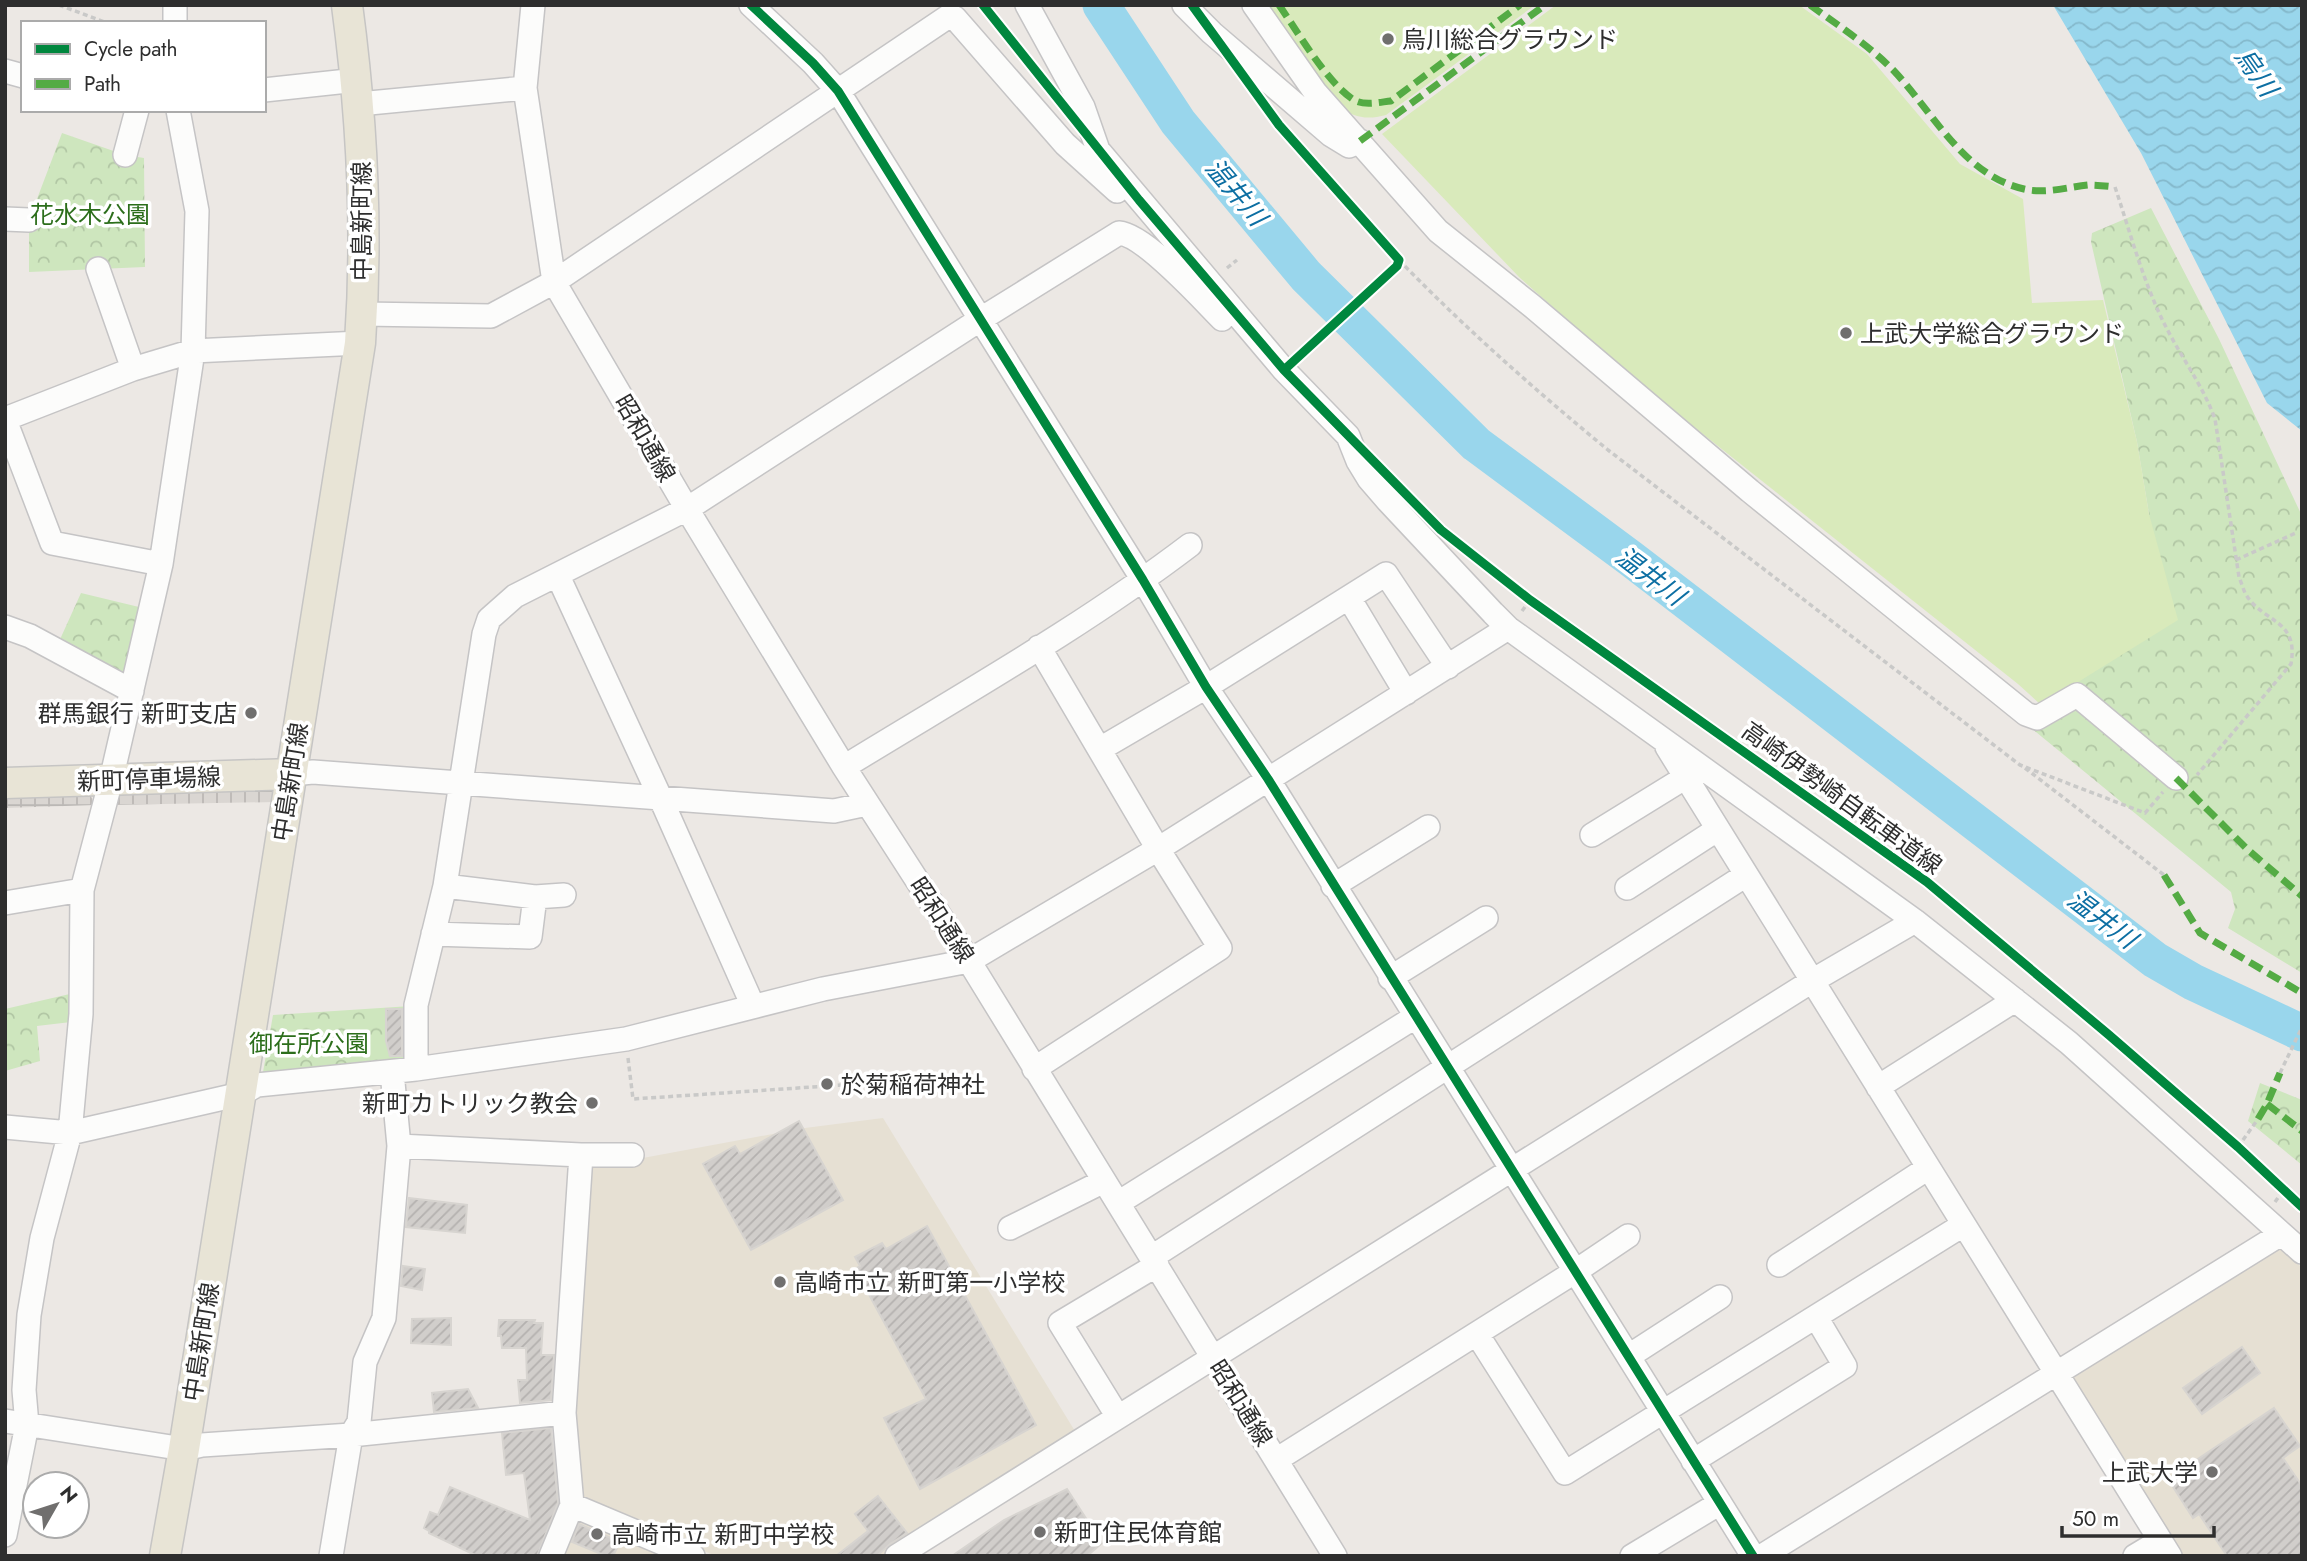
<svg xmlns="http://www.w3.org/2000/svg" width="2307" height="1561" viewBox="0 0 2307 1561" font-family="Jost,'Noto Sans JP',sans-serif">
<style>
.education{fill:#e6e0d3}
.forest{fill:url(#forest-crowns)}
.pitch{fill:#d9eabb}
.plaza{fill:url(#plaza-grid)}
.water{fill:url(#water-waves)}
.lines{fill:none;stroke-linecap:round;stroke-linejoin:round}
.river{stroke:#99d6ec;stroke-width:37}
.building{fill:url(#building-hatch);stroke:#d7d4d0;stroke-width:2}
.minor-casing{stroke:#c5c4c5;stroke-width:26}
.major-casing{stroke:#c6c5c4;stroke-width:33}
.path{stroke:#c9c9c8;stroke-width:3.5;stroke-dasharray:5 3.5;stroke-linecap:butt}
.minor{stroke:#fcfcfb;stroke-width:23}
.major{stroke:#e8e4d6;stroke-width:30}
.quiet{stroke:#54ab44;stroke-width:7;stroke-dasharray:14 7;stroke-linecap:butt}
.cycleway-casing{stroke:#fff;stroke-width:13}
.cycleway{stroke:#00873e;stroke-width:9}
.poi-dot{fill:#706f6e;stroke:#fff;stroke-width:2.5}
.labels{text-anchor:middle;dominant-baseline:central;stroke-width:7;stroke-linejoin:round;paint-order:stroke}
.poi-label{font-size:24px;fill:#2e2e2e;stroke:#fff;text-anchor:start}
.park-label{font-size:24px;fill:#2c6e1b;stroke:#fff}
.street-label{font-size:24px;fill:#2e2e2e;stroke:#fff}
.water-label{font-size:26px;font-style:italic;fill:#0d6fa3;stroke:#fff}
</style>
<defs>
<pattern id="forest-crowns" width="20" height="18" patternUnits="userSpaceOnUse" patternTransform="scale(1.75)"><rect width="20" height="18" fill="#cee6be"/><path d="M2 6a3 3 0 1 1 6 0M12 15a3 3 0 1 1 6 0" fill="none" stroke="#b1c6a4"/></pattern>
<pattern id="plaza-grid" width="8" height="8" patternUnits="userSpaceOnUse" patternTransform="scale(1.75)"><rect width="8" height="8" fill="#dad6d2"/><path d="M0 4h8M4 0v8" fill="none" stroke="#bbb8b5"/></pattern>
<pattern id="water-waves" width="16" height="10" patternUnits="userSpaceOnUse" patternTransform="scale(1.75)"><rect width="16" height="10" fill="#99d6ec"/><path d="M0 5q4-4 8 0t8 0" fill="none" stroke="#84b8cb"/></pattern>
<pattern id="building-hatch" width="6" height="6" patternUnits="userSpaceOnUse" patternTransform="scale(1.75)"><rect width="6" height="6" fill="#d1cecb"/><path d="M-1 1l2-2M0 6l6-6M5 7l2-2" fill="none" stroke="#b4b1af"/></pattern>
</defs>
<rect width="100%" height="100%" fill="#ece8e4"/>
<!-- education -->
<path class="education" d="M 883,1118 L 1078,1436 L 883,1556 L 716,1556 L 588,1503 L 576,1487 L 568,1404 L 585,1159 L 632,1160 L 805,1128 Z
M 2278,1247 L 2283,1248 L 2302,1268 L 2302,1556 L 2175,1556 L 2071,1388 L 2075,1370 Z
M 576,1513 L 681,1556 L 557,1556 Z"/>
<!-- forest -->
<path class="forest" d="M 62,133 L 125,155 L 144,158 L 145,267 L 29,272 L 29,220 Z
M 2151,208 L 2219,339 L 2302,516 L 2302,973 L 2228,928 L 2235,909 L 2231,892 L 2019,718 L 2102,666 L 2149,514 L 2137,442 L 2091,242 L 2092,233 Z
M 81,593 L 139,607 L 127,673 L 119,678 L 57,646 Z
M 74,993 L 71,1022 L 37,1026 L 40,1061 L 5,1071 L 5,1009 Z
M 411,1006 L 411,1062 L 269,1077 L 263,1072 L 273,1015 Z
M 2260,1083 L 2302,1100 L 2302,1165 L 2248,1121 Z"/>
<!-- pitch -->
<path class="pitch" d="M 1263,5 L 1535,5 L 1386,115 C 1367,120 1354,118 1338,106 Z
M 1556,5 L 1799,5 L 1867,54 L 1960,164 L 2023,199 L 2032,303 L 2103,300 L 2137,442 L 2149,514 L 2178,620 L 2041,705 L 2018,684 L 1641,385 L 1519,277 L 1382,134 Z"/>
<!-- plaza -->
<path class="plaza" d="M 266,785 L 274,791 L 275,802 L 110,805 L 121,789 Z
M 89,792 L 95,805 L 5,808 L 5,797 Z"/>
<!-- water -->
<path class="water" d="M 2053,5 L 2302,5 L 2302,431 L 2267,403 L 2141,153 Z"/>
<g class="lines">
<!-- river -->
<path class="river" d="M 1101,5 L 1178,122 L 1306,276 L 1476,444 L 1630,558 L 2155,960 L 2193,982 L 2302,1033"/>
</g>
<!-- building -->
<path class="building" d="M 386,1009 L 402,1009 L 402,1056 L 390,1056 L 386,1041 Z
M 799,1121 L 843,1200 L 751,1250 L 703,1164 L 735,1146 L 740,1154 Z
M 409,1198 L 467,1205 L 465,1233 L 406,1227 Z
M 927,1226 L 1036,1425 L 920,1489 L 884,1418 L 926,1399 L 855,1269 L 860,1266 L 855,1257 L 882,1243 L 886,1249 Z
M 403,1266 L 425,1269 L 422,1290 L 401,1286 Z
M 451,1318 L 451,1345 L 411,1343 L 412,1319 Z
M 499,1320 L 535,1320 L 534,1323 L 543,1323 L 541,1355 L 554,1355 L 551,1400 L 520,1403 L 518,1380 L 527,1380 L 526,1348 L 502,1348 L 501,1336 L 498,1336 Z
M 2242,1347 L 2260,1373 L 2202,1414 L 2183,1388 Z
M 468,1389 L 478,1408 L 434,1412 L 432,1393 Z
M 2274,1408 L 2300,1446 L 2283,1458 L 2302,1486 L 2302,1556 L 2227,1556 L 2199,1514 L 2193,1518 L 2168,1479 Z
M 551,1428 L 558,1503 L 537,1556 L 477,1556 L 429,1533 L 429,1531 L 424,1528 L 430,1512 L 438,1515 L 450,1487 L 530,1520 L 524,1473 L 506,1475 L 502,1433 Z
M 1067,1489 L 1102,1543 L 1087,1556 L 952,1556 L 1004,1520 Z
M 878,1496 L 907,1533 L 890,1544 L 877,1556 L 836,1556 L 868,1531 L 855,1514 Z
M 579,1524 L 620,1542 L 613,1556 L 606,1556 L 572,1542 Z"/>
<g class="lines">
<!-- minor casing -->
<g class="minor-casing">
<path id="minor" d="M 175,5 L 175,23
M 533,5 L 525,88 L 554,282 L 687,509 L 844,767 L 969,961 L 1335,1556
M 751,5 L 813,63 L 838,91 L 1143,580 L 1206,687 L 1268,779 L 1753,1556
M 1027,5 L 1083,107 L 1098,150 L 1284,370 L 1348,436 L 1358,461 L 1369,479 L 1388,501 L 1493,613 L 1508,628 L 1915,921 L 2069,1043 L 2302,1252
M 1184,5 L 1212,33 L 1331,135 L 1349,146 L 1360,141
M 1254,5 L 1315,92 L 1438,231 L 1532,306 L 1750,491 L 2026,714 L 2037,718 L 2077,695 L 2176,778
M 5,71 L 23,76
M 264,90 L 357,80
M 359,104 L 525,88
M 125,155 L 137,110
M 5,219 L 29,220
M 98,269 L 133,369
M 362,314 L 491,316 L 554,282 L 949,16 L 955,18 L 1065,144 L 1117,191
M 5,419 L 133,369 L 193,351 L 360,343
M 5,420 L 52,543 L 161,564
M 558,576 L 660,797 L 753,1006
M 1349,598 L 1406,693
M 5,627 L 30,636 L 132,691
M 1667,747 L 2170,1556
M 1100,749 L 1206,687 L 1386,574 L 1448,667
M 844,767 C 961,695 1081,628 1190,545
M 292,774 L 313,772 L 834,811 L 867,804
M 1592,835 L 1686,777
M 445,886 L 535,897 L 564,895
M 1333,886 L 1428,827
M 1627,888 L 1718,829
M 5,903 L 82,890
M 433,934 L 530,937 L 535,897
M 1390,978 L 1486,918
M 416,1069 L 416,1005 L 445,886 L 484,634 L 489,619 L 515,596 L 687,509 L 981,319 L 1119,233 C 1145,235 1202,299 1222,319
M 1034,1069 L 1220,948 L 1158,849 L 1039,647
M 1878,1087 L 2015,1000
M 5,1127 L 70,1133 L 241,1094 L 257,1085 L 416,1069 L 626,1039 L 823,989 L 969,961 L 1158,849 L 1508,628
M 399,1146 L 581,1155 L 632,1155
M 1118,1203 L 1415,1017
M 1010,1228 L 1104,1181
M 1152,1257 L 1746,875
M 1779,1265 L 1928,1168
M 1477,1334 L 1565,1473 L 1963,1225
M 1629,1356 L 1720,1297
M 1118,1417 L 1060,1323 L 1157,1265
M 5,1421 L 184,1449 L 202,1445 L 351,1435 L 564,1413
M 1276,1460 L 1576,1271 L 1628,1236
M 1693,1461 L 1845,1366 L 1816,1317
M 572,1505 L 693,1556
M 5,1535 L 27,1425 L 24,1390 L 29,1315 L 42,1238 L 70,1133 L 81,1014 L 82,890 L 111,780 L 161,564 L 193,351 L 197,211 L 178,110
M 331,1556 L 351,1435 L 359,1422 L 365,1362 L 384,1318 L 399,1146 L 392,1072
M 551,1556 L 572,1505 L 564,1413 L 581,1155
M 897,1556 L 1812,981 L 1915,921
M 1632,1556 L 1720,1503
M 1762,1556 L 2281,1234
M 2135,1556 L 2160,1541"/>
</g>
<!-- major casing -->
<g class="major-casing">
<path id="major" d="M 5,783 L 292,774
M 165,1556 L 184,1449 L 360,343 C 368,230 362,117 347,5"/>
</g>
<!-- path -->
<path class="path" d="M 59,5 L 107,23
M 2115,187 C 2131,235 2144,285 2167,329 C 2183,360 2203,386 2215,419 L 2239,577 C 2241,582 2243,588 2245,593 C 2263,624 2299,618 2291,664 L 2197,775
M 1399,260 C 1465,328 1535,390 1608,450 L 2020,765 L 2145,813 L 2163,792
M 1227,268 L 1237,260
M 2236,560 L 2298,532
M 1522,611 L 1530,600
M 2025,768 L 2164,875
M 628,1058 L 633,1099 L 843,1085 L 926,1073
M 2280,1073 L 2302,1027
M 2238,1147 L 2258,1119
M 2275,1202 L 2284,1189"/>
<!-- minor -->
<use href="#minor" class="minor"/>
<!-- major -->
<use href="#major" class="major"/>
<!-- quiet -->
<path class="quiet" d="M 1279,5 C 1298,32 1327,83 1354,100 C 1364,106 1380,102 1391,101 L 1520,5
M 1810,5 C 1839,26 1870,46 1895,72 C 1935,115 1966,179 2029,190 C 2049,193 2069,187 2088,185 C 2097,185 2106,186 2115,187
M 1360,141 L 1545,5
M 2176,778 L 2247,849 L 2302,896
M 2164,875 L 2200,933 L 2302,993
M 2267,1104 L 2302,1131
M 2258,1119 L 2267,1104 L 2280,1073"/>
<!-- cycleway casing -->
<g class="cycleway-casing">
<path id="cycleway" d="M 751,5 L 813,63 L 838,91 L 1143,580 L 1206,687 L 1268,779 L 1753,1556
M 983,5 L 1139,200 L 1284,370 L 1441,530 L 1530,600 L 1927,882 L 2109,1035 L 2238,1147 L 2302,1207
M 1192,5 L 1279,125 L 1399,260 L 1397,266 L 1284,370"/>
</g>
<!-- cycleway -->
<use href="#cycleway" class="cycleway"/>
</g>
<!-- markers -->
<g class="poi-dot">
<circle cx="1388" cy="39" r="7"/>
<circle cx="1846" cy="333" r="7"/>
<circle cx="251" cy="713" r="7"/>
<circle cx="827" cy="1084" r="7"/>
<circle cx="592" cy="1103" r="7"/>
<circle cx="780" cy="1282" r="7"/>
<circle cx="2212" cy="1472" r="7"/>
<circle cx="1040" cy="1532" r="7"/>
<circle cx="597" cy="1534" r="7"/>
</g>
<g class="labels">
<!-- poi labels -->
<g class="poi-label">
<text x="1402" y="39">烏川総合グラウンド</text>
<text x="1860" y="333">上武大学総合グラウンド</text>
<text x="237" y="713" text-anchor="end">群馬銀行 新町支店</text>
<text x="841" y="1084">於菊稲荷神社</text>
<text x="578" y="1103" text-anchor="end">新町カトリック教会</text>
<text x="794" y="1282">高崎市立 新町第一小学校</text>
<text x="2198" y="1472" text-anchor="end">上武大学</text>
<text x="1054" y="1532">新町住民体育館</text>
<text x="611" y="1534">高崎市立 新町中学校</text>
</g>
<!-- park labels -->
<g class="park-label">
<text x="90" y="214">花水木公園</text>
<text x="309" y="1043">御在所公園</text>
</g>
<!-- street labels -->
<g class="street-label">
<text transform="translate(361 221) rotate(-90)">中島新町線</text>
<text transform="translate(645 438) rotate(60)">昭和通線</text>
<text transform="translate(149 779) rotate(-2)">新町停車場線</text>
<text transform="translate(290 782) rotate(-81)">中島新町線</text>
<text transform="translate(1842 798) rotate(36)">高崎伊勢崎自転車道線</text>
<text transform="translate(942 920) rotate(57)">昭和通線</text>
<text transform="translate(201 1342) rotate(-81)">中島新町線</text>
<text transform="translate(1241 1403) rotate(58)">昭和通線</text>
</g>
<!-- water labels -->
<g class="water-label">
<text transform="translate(2256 72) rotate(55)">烏川</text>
<text transform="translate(1236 192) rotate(50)">温井川</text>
<text transform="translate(1650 576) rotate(37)">温井川</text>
<text transform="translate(2102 919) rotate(37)">温井川</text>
</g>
</g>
<!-- border -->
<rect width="2307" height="1561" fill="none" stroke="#2e2e2e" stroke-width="14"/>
<!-- legend -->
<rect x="21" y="21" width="245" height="91" fill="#ffffff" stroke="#ababab" stroke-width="2"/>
<rect x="35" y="44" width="35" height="10" fill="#00873e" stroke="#ababab" stroke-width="2"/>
<text x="84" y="56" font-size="21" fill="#2e2e2e">Cycle path</text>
<rect x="35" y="79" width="35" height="10" fill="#54ab44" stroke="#ababab" stroke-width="2"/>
<text x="84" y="91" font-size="21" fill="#2e2e2e">Path</text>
<!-- north arrow -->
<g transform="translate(56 1505) rotate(51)"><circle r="33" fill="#ffffff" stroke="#ababab" stroke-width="2"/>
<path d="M0-5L12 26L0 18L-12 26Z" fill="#706f6e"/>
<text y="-10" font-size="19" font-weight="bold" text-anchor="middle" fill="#2e2e2e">N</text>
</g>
<!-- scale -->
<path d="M2062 1526v10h152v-10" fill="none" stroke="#2e2e2e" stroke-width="3.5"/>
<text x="2072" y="1526" font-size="21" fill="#2e2e2e" stroke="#ffffff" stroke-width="5" paint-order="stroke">50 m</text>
</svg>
